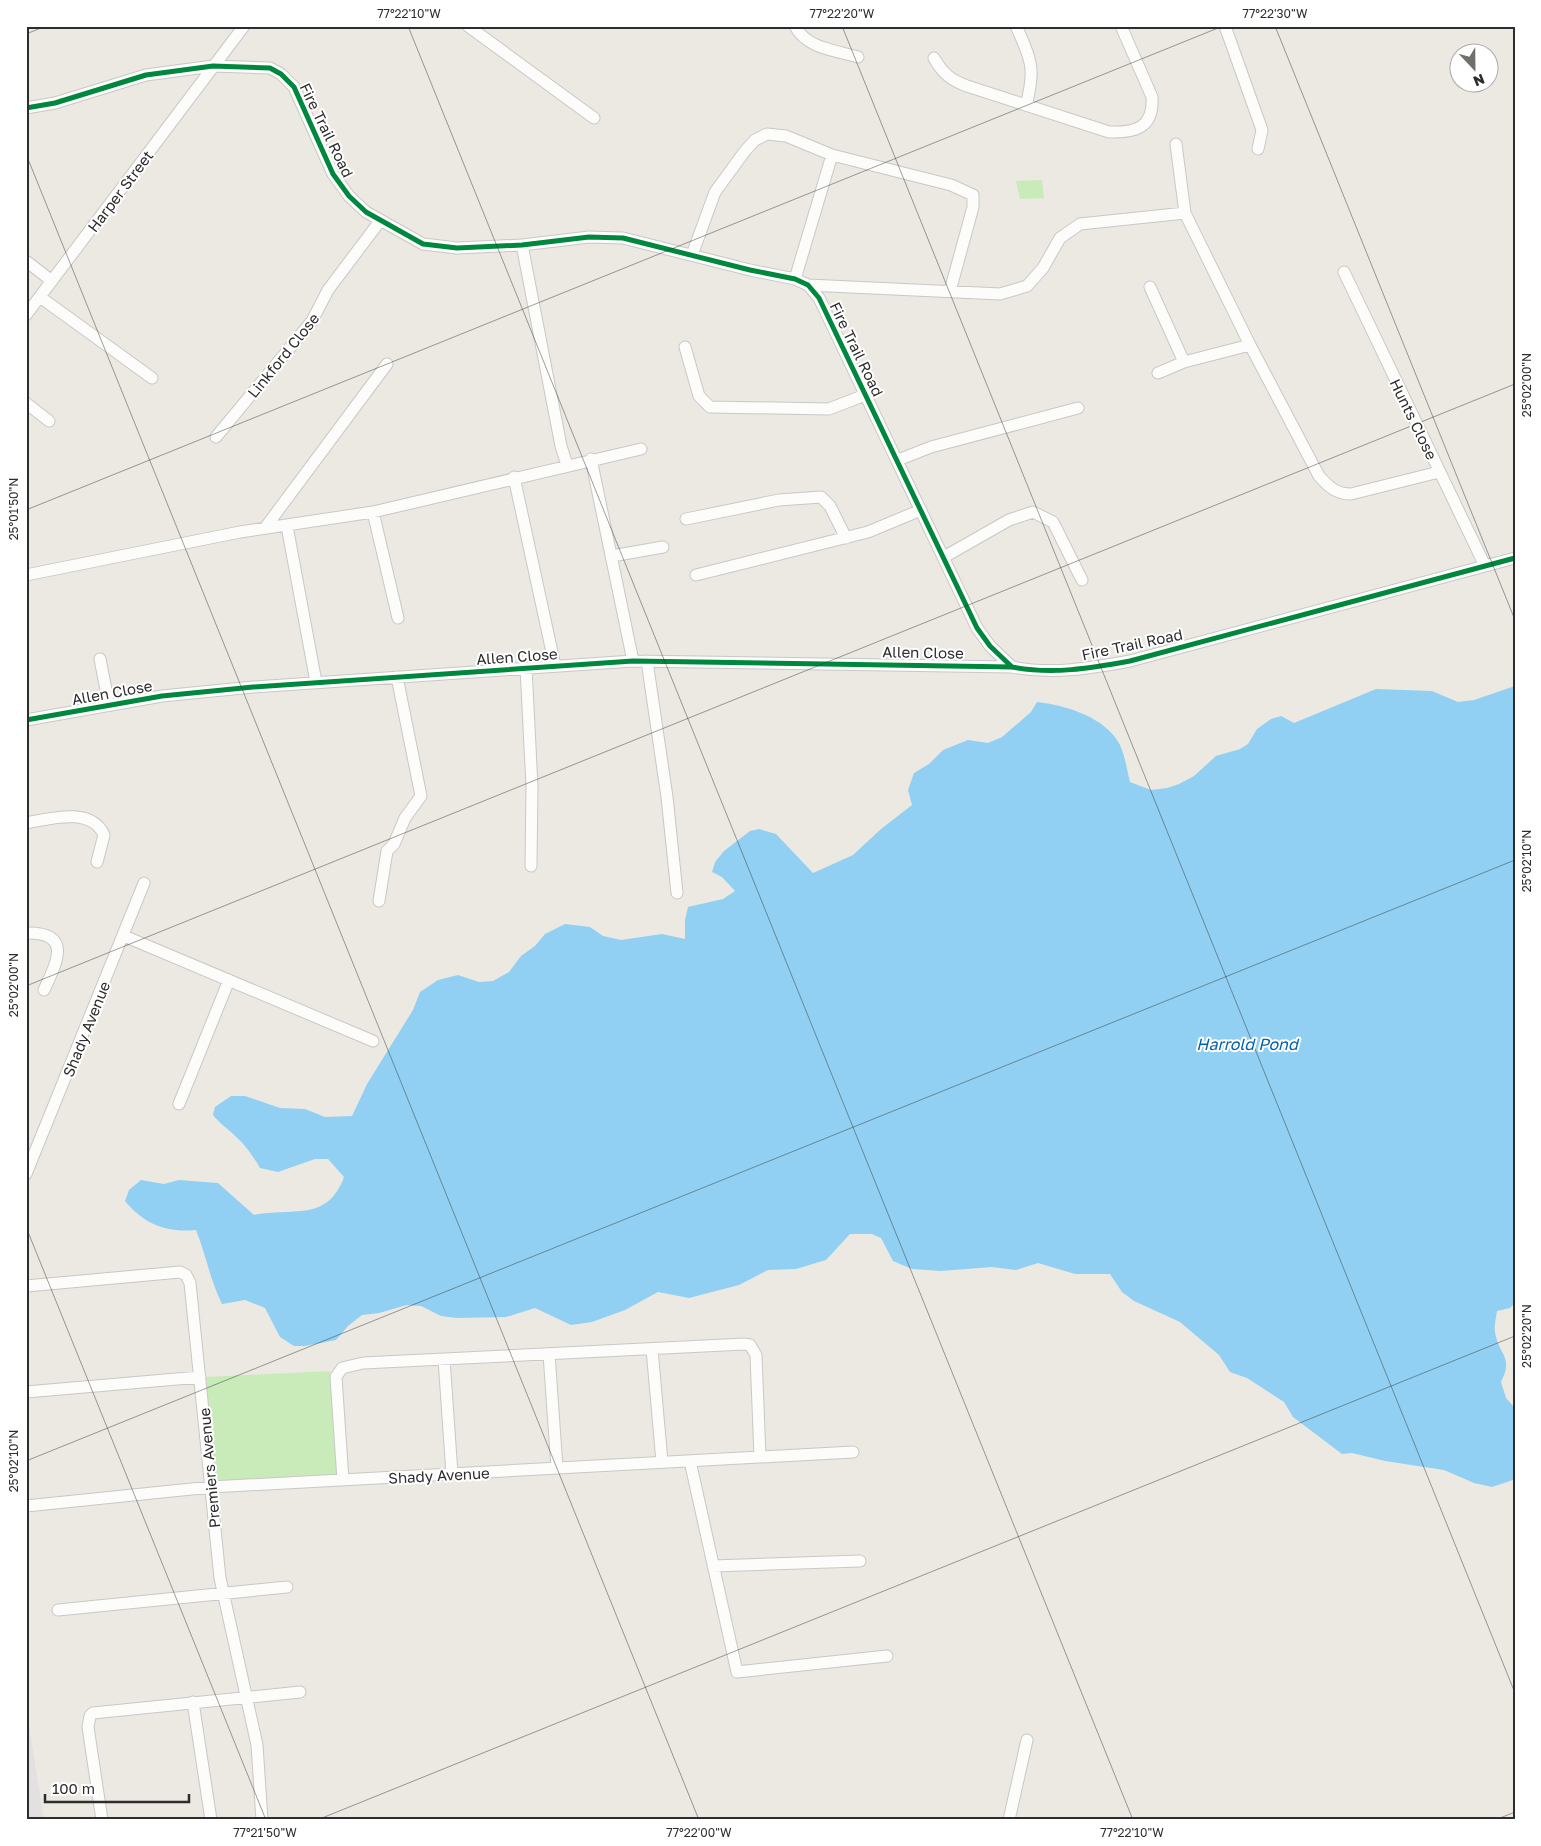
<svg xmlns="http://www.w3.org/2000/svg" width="1541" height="1846" viewBox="0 0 1541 1846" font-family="'Golos Text',sans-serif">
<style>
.industrial{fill:#e2e0e1}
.green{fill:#c9eab9}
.water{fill:#91d0f2}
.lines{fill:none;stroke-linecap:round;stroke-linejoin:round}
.minor-casing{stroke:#c9c8c7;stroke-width:13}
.minor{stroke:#fcfcfb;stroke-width:11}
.cycleway-casing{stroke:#fff;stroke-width:8}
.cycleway{stroke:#00873e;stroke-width:5}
.ticks{fill:none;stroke:#2d2d2d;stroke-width:1;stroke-opacity:0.45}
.labels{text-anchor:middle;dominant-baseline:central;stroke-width:4;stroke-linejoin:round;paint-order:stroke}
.street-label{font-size:15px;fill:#2d2d2d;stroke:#fff}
.water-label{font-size:16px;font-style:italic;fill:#0261ab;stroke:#fff}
.neatline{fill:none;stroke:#2d2d2d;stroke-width:2}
.ticks-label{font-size:12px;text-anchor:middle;fill:#2d2d2d}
</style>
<rect width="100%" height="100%" fill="#ece9e2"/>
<!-- industrial -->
<path class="industrial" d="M 26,1707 L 44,1820 L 26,1820 Z"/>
<!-- green -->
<path class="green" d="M 1042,180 L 1044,198 L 1020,199 L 1016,181 Z
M 330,1371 L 338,1475 L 216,1481 L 206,1377 Z"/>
<!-- water -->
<path class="water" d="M 1515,686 L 1515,1303 L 1510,1308 L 1497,1311 C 1496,1318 1494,1326 1495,1332 C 1499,1356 1514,1356 1501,1382 L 1506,1398 L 1515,1408 L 1515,1476 L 1513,1480 L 1492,1487 L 1474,1483 L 1444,1470 L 1385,1461 L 1352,1453 L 1342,1454 L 1293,1417 L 1284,1402 L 1247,1378 L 1230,1372 L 1219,1355 L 1180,1322 L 1134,1301 L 1122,1292 L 1110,1274 L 1075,1274 L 1038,1263 L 1016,1270 L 992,1267 L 941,1271 L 912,1269 L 893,1261 L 881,1238 L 872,1234 L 850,1234 L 826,1260 L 796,1269 L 768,1270 L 739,1285 L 689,1298 L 658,1292 L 625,1310 L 592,1322 L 571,1325 L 535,1308 L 506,1317 L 456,1318 L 441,1316 L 421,1306 L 407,1305 L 379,1313 L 362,1315 L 348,1326 L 336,1340 L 305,1346 L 294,1346 L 280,1337 L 265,1308 L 245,1300 L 222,1304 C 210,1280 206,1255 196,1230 C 166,1233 144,1224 125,1201 L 129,1190 L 141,1180 L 164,1184 L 179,1180 L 218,1183 L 254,1215 C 292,1207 327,1223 344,1177 L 328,1159 L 315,1159 L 278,1172 L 260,1168 C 253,1156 244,1143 233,1134 C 226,1127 219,1123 213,1115 L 215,1107 L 231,1096 L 245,1096 L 280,1108 L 305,1109 L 325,1117 L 352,1116 L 367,1084 L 413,1010 L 420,992 L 438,980 L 458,975 L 479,982 L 493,981 L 509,972 L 521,956 L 535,946 L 545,934 L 565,924 L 590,927 L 603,936 L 621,940 L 662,934 L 685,939 L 685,920 L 688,907 L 723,899 L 735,891 L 722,877 L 712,872 L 715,862 L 724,851 L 750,831 L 759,829 L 776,834 L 813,873 L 853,855 L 881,829 L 912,805 L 908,790 L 914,773 L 929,764 L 943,750 L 968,740 L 988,743 L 1002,737 L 1031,712 L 1037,702 C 1065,705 1106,717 1120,745 C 1125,756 1127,770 1130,782 L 1151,790 L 1167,788 L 1179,784 L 1194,776 L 1216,756 L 1240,749 L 1248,744 L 1257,729 L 1271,719 L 1281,716 L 1294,723 L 1376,689 L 1432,691 L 1458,702 L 1474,700 Z"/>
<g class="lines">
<!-- minor casing -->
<g class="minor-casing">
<path id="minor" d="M 468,26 L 594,118
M 795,26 C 807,49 835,50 858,57
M 1016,26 C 1031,59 1036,69 1026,105
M 1225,26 L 1262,130 L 1258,149
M 934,58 C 943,74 951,80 967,86 L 1109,132 C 1135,133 1154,128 1152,97 L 1121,26
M 26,108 L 55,103 L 146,75 L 213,66 L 270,68 L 281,74 L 294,87 L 333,174 L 349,196 L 366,212 L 423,244 L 457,248 L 522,245 L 589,237 L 623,238 L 750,270 L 795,279 L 808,285 L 819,298 L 977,628 L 990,646 L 1012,667
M 1176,144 L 1185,213 L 1250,345 L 1319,476 C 1329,487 1336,494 1351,494 L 1439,472
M 522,245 L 561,446 L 567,465
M 692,255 L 715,192 L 745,151 L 755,140 L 767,134 L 786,136 L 832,155 L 951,185 L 973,195 L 973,207 L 950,291
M 26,261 L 52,281
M 1344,272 L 1485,566
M 795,279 L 832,155
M 808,285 L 1000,294 L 1027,286 L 1043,268 L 1060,238 L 1080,224 L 1185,213
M 1150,287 L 1184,362 L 1250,345
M 40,297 L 152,378
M 26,315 L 244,26
M 685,347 L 699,396 L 710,407 L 829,409 L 865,395
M 1158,373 L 1184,362
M 26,403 L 49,421
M 216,437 L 312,321 L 328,290 L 380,221
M 591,459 L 633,661
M 898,460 L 931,447 L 1078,408
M 514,477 L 555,666
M 373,512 L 398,618
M 686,519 L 779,500 L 821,497 L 830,506 L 846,538
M 287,526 L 316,682
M 265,528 L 387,364
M 612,556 L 663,547
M 944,557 L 1009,520 L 1033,512 L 1053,522 L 1082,580
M 26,575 L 240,532 L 373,512 L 641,449
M 696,575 L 868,532 L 921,510
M 100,659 L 109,705
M 647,661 L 667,797 L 677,893
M 526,668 L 532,786 L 531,866
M 26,720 L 162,696 L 253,687 L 633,661 L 1012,667 C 1052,675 1091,668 1130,661 L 1515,558
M 26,823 C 49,819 91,806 104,835 L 97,862
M 379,901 L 387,851 L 394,844 L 405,818 L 421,796 L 397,677
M 26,933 C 73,932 57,962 44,990
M 124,936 L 373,1041
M 179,1104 L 229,980
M 26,1174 L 144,883
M 26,1286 L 180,1272 L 186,1275 L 190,1283 L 220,1578 L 257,1745 L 262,1820
M 652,1349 L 662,1462
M 549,1354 L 557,1468
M 444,1359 L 452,1474
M 26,1392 L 200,1377
M 690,1461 L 737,1672 L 887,1656
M 343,1480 L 336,1377 L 342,1368 L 363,1363 L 744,1344 L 750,1345 L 756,1355 L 760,1457
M 26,1506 L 211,1487 L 853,1452
M 713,1566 L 860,1561
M 58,1610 L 287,1587
M 193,1702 L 211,1820
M 102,1820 L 88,1727 L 90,1716 L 93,1713 L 300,1692
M 1009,1820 L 1027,1740"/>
</g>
<!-- minor -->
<use href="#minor" class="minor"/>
<!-- cycleway casing -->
<g class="cycleway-casing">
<path id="cycleway" d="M 26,108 L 55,103 L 146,75 L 213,66 L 270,68 L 281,74 L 294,87 L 333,174 L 349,196 L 366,212 L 423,244 L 457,248 L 522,245 L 589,237 L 623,238 L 750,270 L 795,279 L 808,285 L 819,298 L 977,628 L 990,646 L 1012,667
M 26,720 L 162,696 L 253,687 L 633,661 L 1012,667 C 1052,675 1091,668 1130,661 L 1515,558"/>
</g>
<!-- cycleway -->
<use href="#cycleway" class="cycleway"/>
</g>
<!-- ticks -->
<path class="ticks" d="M 408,26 L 1133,1820M 842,26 L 1515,1693M 1275,26 L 1515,620M 26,34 L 46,26M 26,154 L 699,1820M 26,510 L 1223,26M 26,986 L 1515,384M 26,1227 L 266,1820M 26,1461 L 1515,860M 317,1820 L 1515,1336M 1495,1820 L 1515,1812"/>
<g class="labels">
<!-- street labels -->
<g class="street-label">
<text transform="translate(327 130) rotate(64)">Fire Trail Road</text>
<text transform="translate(120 191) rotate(-53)">Harper Street</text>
<text transform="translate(857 349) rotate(64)">Fire Trail Road</text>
<text transform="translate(283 355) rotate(-51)">Linkford Close</text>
<text transform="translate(1414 419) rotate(64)">Hunts Close</text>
<text transform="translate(1132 644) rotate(-12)">Fire Trail Road</text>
<text transform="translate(923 652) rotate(1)">Allen Close</text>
<text transform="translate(517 656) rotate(-4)">Allen Close</text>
<text transform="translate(112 692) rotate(-10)">Allen Close</text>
<text transform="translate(86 1029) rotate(-68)">Shady Avenue</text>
<text transform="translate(209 1468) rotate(-95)">Premiers Avenue</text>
<text transform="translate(439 1475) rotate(-3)">Shady Avenue</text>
</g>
<!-- water labels -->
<g class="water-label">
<text x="1247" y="1044">Harrold Pond</text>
</g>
</g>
<!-- border -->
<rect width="1541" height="1846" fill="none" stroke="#ffffff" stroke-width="55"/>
<!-- north arrow -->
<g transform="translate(1474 68) rotate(158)"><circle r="24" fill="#ffffff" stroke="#ababab"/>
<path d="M0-4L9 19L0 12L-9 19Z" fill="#706f6c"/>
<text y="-8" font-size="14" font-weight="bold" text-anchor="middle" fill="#2d2d2d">N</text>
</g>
<!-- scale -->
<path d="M45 1794v8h144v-8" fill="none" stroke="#2d2d2d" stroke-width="2.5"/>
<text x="52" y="1794" font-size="15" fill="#2d2d2d" stroke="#ffffff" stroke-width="4" paint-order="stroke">100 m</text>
<rect x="28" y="28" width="1486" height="1790" class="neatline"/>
<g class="ticks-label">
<text x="409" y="18">77°22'10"W</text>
<text x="842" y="18">77°22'20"W</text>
<text x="1275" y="18">77°22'30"W</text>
<text transform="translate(1527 385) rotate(-90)" y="4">25°02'00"N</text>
<text transform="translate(14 509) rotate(-90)" y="4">25°01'50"N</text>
<text transform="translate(1527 861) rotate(-90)" y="4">25°02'10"N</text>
<text transform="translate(14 985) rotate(-90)" y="4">25°02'00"N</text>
<text transform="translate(1527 1336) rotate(-90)" y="4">25°02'20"N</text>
<text transform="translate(14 1461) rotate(-90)" y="4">25°02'10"N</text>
<text x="265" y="1837">77°21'50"W</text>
<text x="699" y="1837">77°22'00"W</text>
<text x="1132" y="1837">77°22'10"W</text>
</g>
</svg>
